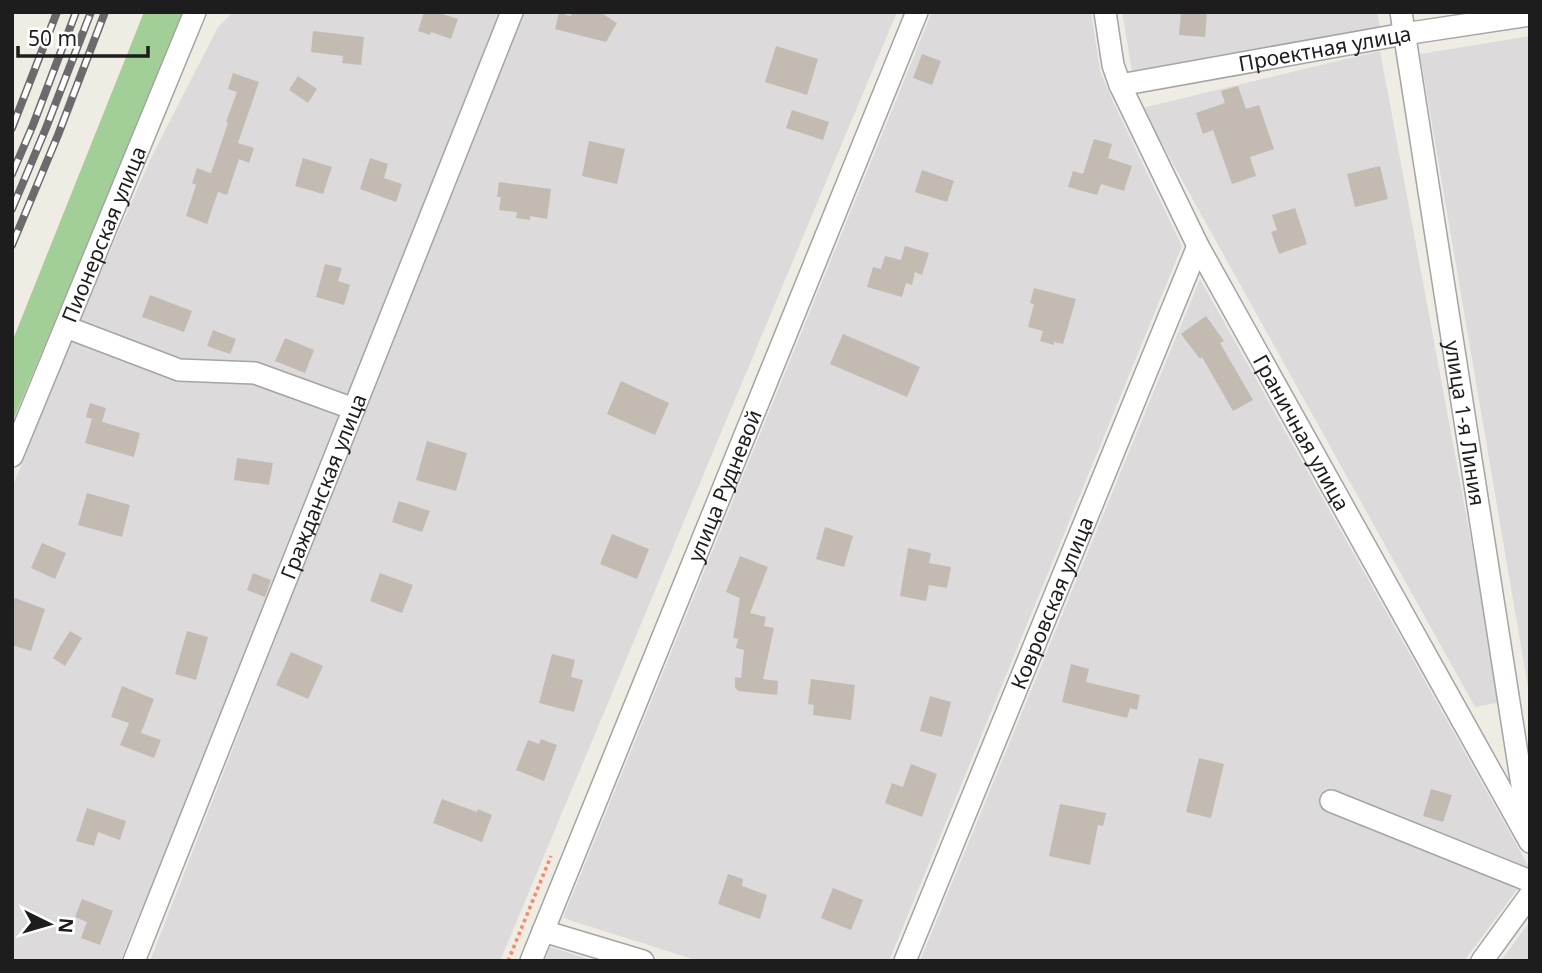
<svg xmlns="http://www.w3.org/2000/svg" width="1542" height="973" viewBox="0 0 1542 973" font-family="'Noto Sans',sans-serif">
<style>
.residential{fill:#dcdada}
.forest{fill:#a2cf97}
.building{fill:#c3bbb2}
.lines{fill:none;stroke-linecap:round;stroke-linejoin:round}
.minor-casing{stroke:#a4a4a4;stroke-width:24}
.path{stroke:#fb8568;stroke-width:3.5;stroke-dasharray:3.5 3.5;stroke-linecap:butt}
.minor{stroke:#fff;stroke-width:21}
.rail-casing{stroke:#6b6b6b;stroke-width:8}
.rail{stroke:#fff;stroke-width:5;stroke-dasharray:16;stroke-linecap:butt}
.labels{text-anchor:middle;dominant-baseline:central;stroke-width:5;stroke-linejoin:round;paint-order:stroke}
.street-label{font-size:21px;fill:#1d1d1d;stroke:#fff}
</style>
<rect width="100%" height="100%" fill="#efece3"/>
<!-- residential -->
<path class="residential" d="M 233,12 L 505,12 L 350,407 L 120,961 L 12,961 L 12,488 L 75,331 L 152,156 L 218,27 Z
M 520,12 L 897,12 L 500,961 L 150,961 Z
M 932,12 L 1091,12 L 1100,71 L 1114,104 L 1182,246 L 889,961 L 699,961 L 563,918 Z
M 1122,12 L 1377,12 L 1380,27 L 1132,71 Z
M 1530,36 L 1530,699 L 1420,54 Z
M 1380,51 L 1501,702 L 1475,707 L 1142,108 Z
M 1200,279 L 1530,869 L 1530,872 L 1464,961 L 920,961 Z
M 1530,921 L 1530,961 L 1501,961 Z
M 550,947 L 595,961 L 545,961 Z"/>
<!-- forest -->
<path class="forest" d="M 144,12 L 185,12 L 12,423 L 12,342 Z"/>
<!-- building -->
<path class="building" d="M 424,12 L 436,12 L 458,19 L 451,39 L 431,32 L 430,35 L 418,31 Z
M 572,12 L 600,12 L 617,23 L 606,42 L 555,29 L 559,13 L 571,16 Z
M 1181,12 L 1207,12 L 1205,37 L 1179,35 Z
M 313,31 L 364,37 L 361,65 L 342,63 L 343,56 L 311,52 Z
M 776,46 L 818,59 L 807,95 L 765,82 Z
M 922,54 L 941,61 L 932,85 L 913,78 Z
M 233,73 L 259,82 L 238,143 L 254,148 L 249,163 L 239,159 L 227,195 L 218,192 L 207,224 L 186,216 L 196,185 L 192,183 L 197,168 L 211,173 L 228,123 L 226,122 L 237,92 L 228,89 Z
M 298,76 L 317,89 L 308,103 L 289,90 Z
M 1238,86 L 1246,109 L 1259,105 L 1274,149 L 1250,157 L 1256,176 L 1232,184 L 1213,130 L 1203,134 L 1196,113 L 1225,103 L 1221,91 Z
M 792,110 L 829,122 L 823,140 L 786,128 Z
M 1094,139 L 1112,144 L 1108,158 L 1132,166 L 1124,191 L 1101,184 L 1097,195 L 1068,187 L 1073,171 L 1083,174 Z
M 589,141 L 625,149 L 617,184 L 582,176 Z
M 303,158 L 332,167 L 323,194 L 295,186 Z
M 370,158 L 388,164 L 384,178 L 402,184 L 396,202 L 360,189 Z
M 1380,166 L 1388,199 L 1355,207 L 1347,174 Z
M 922,170 L 954,181 L 947,202 L 915,192 Z
M 499,182 L 551,189 L 547,219 L 530,216 L 530,220 L 516,218 L 517,212 L 499,210 L 501,197 L 497,197 Z
M 1295,208 L 1307,244 L 1279,254 L 1271,232 L 1277,230 L 1272,215 Z
M 905,246 L 929,253 L 922,275 L 915,272 L 912,285 L 906,283 L 902,297 L 867,287 L 873,267 L 881,269 L 885,256 L 901,260 Z
M 325,264 L 342,268 L 338,281 L 350,285 L 344,305 L 316,297 Z
M 1034,288 L 1076,299 L 1063,344 L 1054,342 L 1054,345 L 1040,341 L 1043,331 L 1028,327 L 1034,304 L 1030,303 Z
M 150,295 L 192,311 L 184,332 L 142,317 Z
M 1206,316 L 1224,341 L 1220,343 L 1253,400 L 1233,411 L 1202,357 L 1200,359 L 1181,334 Z
M 213,330 L 236,339 L 230,354 L 207,346 Z
M 843,334 L 920,367 L 907,397 L 830,364 Z
M 285,338 L 314,350 L 305,373 L 275,361 Z
M 621,381 L 669,403 L 655,435 L 607,414 Z
M 90,403 L 106,408 L 102,422 L 86,417 Z
M 92,419 L 140,433 L 134,457 L 85,443 Z
M 427,441 L 467,453 L 456,491 L 416,480 Z
M 237,458 L 273,463 L 269,485 L 234,480 Z
M 87,493 L 130,505 L 122,537 L 78,525 Z
M 399,501 L 430,511 L 422,532 L 392,522 Z
M 825,527 L 853,536 L 844,567 L 816,559 Z
M 612,534 L 649,549 L 637,579 L 600,564 Z
M 42,543 L 66,553 L 55,579 L 31,568 Z
M 908,548 L 931,553 L 929,563 L 951,567 L 947,588 L 929,585 L 926,601 L 900,596 Z
M 740,556 L 768,567 L 750,613 L 766,617 L 764,626 L 774,628 L 763,679 L 778,681 L 777,695 L 738,691 L 735,687 L 735,677 L 741,678 L 744,650 L 736,648 L 738,639 L 733,638 L 740,598 L 726,592 Z
M 253,573 L 271,580 L 265,597 L 247,590 Z
M 380,573 L 413,585 L 402,613 L 370,601 Z
M 15,598 L 45,609 L 31,651 L 12,645 L 12,606 Z
M 70,631 L 82,638 L 65,666 L 53,658 Z
M 187,631 L 208,637 L 196,680 L 175,674 Z
M 291,652 L 323,666 L 308,699 L 276,685 Z
M 552,654 L 575,660 L 571,677 L 583,680 L 574,712 L 539,703 Z
M 1071,664 L 1089,669 L 1086,682 L 1140,695 L 1137,710 L 1130,708 L 1127,718 L 1062,702 Z
M 811,679 L 855,685 L 851,720 L 813,715 L 814,705 L 808,704 Z
M 122,686 L 154,699 L 141,733 L 161,740 L 154,758 L 120,745 L 129,723 L 111,717 Z
M 930,696 L 951,702 L 942,737 L 920,731 Z
M 541,739 L 557,745 L 544,781 L 516,770 L 528,740 L 539,744 Z
M 1199,758 L 1224,764 L 1211,818 L 1186,812 Z
M 911,764 L 937,774 L 922,817 L 885,803 L 892,783 L 903,787 Z
M 1431,789 L 1452,795 L 1443,822 L 1423,816 Z
M 442,799 L 477,812 L 478,809 L 492,815 L 482,842 L 433,823 Z
M 1060,804 L 1106,813 L 1103,826 L 1098,825 L 1090,865 L 1049,856 Z
M 87,808 L 126,821 L 120,840 L 98,832 L 94,846 L 76,841 Z
M 728,874 L 743,879 L 742,886 L 767,895 L 760,919 L 718,904 Z
M 833,888 L 863,900 L 851,930 L 821,918 Z
M 82,899 L 113,911 L 100,945 L 81,938 L 87,922 L 75,917 Z"/>
<g class="lines">
<!-- minor casing -->
<g class="minor-casing">
<g id="minor">
<path id="s1" d="M 1105,12 L 1113,65 L 1120,85 L 1198,246 L 1530,842"/>
<path id="s2" d="M 1401,12 L 1529,830"/>
<path id="s3" d="M 1120,85 L 1404,34 L 1530,15"/>
<path d="M 66,327 L 179,370 L 255,373 L 354,409"/>
<path id="s4" d="M 12,456 L 195,12"/>
<path d="M 1331,801 L 1530,881"/>
<path d="M 543,931 L 643,961"/>
<path id="s5" d="M 134,961 L 512,12"/>
<path id="s6" d="M 531,961 L 917,12"/>
<path id="s7" d="M 905,961 L 1198,246"/>
<path d="M 1482,961 L 1530,895"/>
</g>
</g>
<!-- path -->
<path class="path" d="M 508,961 L 551,856"/>
<!-- minor -->
<use href="#minor" class="minor"/>
<!-- rail casing -->
<g class="rail-casing">
<path id="rail" d="M 12,128 L 57,12
M 12,174 L 33,125 L 76,12
M 12,209 L 46,128 L 91,12
M 12,245 L 58,135 L 105,12"/>
</g>
<!-- rail -->
<use href="#rail" class="rail"/>
</g>
<g class="labels">
<!-- street labels -->
<g class="street-label">
<text stroke="none"><textPath href="#s3" startOffset="208">Проектная улица</textPath></text>
<text stroke="none"><textPath href="#s4" startOffset="240">Пионерская улица</textPath></text>
<text stroke="none"><textPath href="#s2" startOffset="416">улица 1-я Линия</textPath></text>
<text stroke="none"><textPath href="#s1" startOffset="467">Граничная улица</textPath></text>
<text stroke="none"><textPath href="#s6" startOffset="513">улица Рудневой</textPath></text>
<text stroke="none"><textPath href="#s5" startOffset="511">Гражданская улица</textPath></text>
<text stroke="none"><textPath href="#s7" startOffset="387">Ковровская улица</textPath></text>
</g>
</g>
<!-- border -->
<rect width="1542" height="973" fill="none" stroke="#1d1d1d" stroke-width="28"/>
<!-- north arrow -->
<g transform="translate(49 924) rotate(95)" stroke="#ffffff" stroke-width="5" paint-order="stroke">
<path d="M0-5L12 26L0 18L-12 26Z" fill="#1d1d1d"/>
<text y="-10" font-size="19" font-weight="bold" text-anchor="middle" fill="#1d1d1d">N</text>
</g>
<!-- scale -->
<path d="M18 46v10h130v-10" fill="none" stroke="#1d1d1d" stroke-width="3.5"/>
<text x="28" y="46" font-size="21" fill="#1d1d1d" stroke="#ffffff" stroke-width="5" paint-order="stroke">50 m</text>
</svg>
